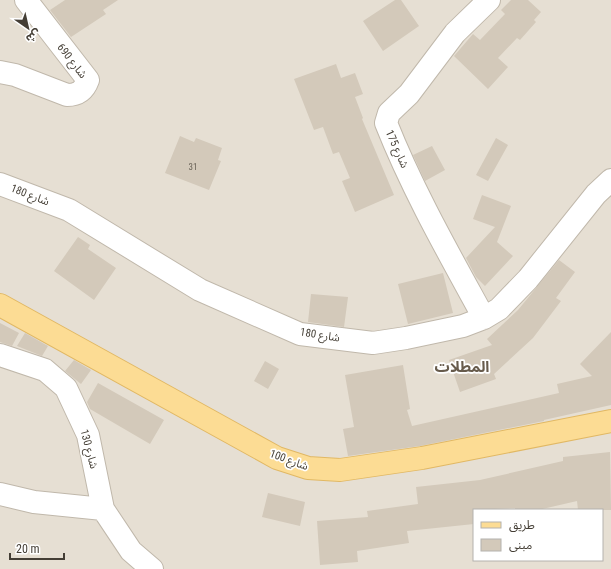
<svg xmlns="http://www.w3.org/2000/svg" width="611" height="569" viewBox="0 0 611 569" font-family="'Roboto Condensed','Noto Sans Arabic',sans-serif">
<style>
.residential{fill:#e6dfd3;fill-rule:evenodd}
.building{fill:#d3c9ba}
.lines{fill:none;stroke-linecap:round;stroke-linejoin:round}
.minor-casing{stroke:#c0b8ab;stroke-width:24}
.major-casing{stroke:#e1b864;stroke-width:24}
.minor{stroke:#fff;stroke-width:22}
.major{stroke:#fcdc94;stroke-width:22}
.labels{text-anchor:middle;dominant-baseline:central;stroke-width:3.5;stroke-linejoin:round;paint-order:stroke}
.number-label{font-size:9px;fill:#686156}
.street-label{font-size:11px;fill:#443e35;stroke:#fff}
.district-label{font-size:15px;font-weight:bold;fill:#675b4c;stroke:#fff}
</style>
<rect width="100%" height="100%" fill="#f2eee5"/>
<!-- residential -->
<path class="residential" d="M 0,0 L 611,0 L 611,569 L 0,569 ZM 474,510 L 602,510 L 602,560 L 474,560 Z"/>
<!-- building -->
<path class="building" d="M 65,0 L 118,0 L 103,10 L 106,14 L 71,37 L 50,10 Z
M 395,0 L 401,0 L 419,26 L 383,51 L 363,21 Z
M 511,0 L 528,0 L 541,12 L 534,20 L 536,22 L 520,40 L 517,38 L 498,58 L 508,67 L 488,89 L 454,56 L 473,34 L 480,40 L 505,14 L 501,10 Z
M 336,64 L 341,78 L 355,73 L 363,94 L 355,97 L 363,118 L 362,119 L 394,195 L 355,212 L 342,181 L 350,178 L 339,152 L 333,154 L 323,127 L 314,130 L 294,79 Z
M 180,136 L 194,142 L 196,138 L 222,148 L 218,160 L 221,161 L 209,190 L 165,173 Z
M 496,138 L 508,145 L 488,181 L 476,175 Z
M 432,146 L 445,170 L 425,181 L 413,155 Z
M 482,195 L 511,206 L 497,242 L 513,256 L 485,286 L 476,277 L 466,258 L 495,227 L 473,219 Z
M 78,237 L 90,245 L 88,249 L 116,268 L 94,300 L 54,271 Z
M 559,260 L 575,272 L 556,298 L 561,301 L 533,338 L 494,374 L 496,379 L 460,392 L 449,360 L 492,345 L 487,339 L 518,310 Z
M 443,273 L 453,313 L 408,324 L 398,284 Z
M 311,294 L 348,297 L 344,327 L 308,322 Z
M 0,323 L 19,333 L 12,346 L 0,342 Z
M 611,332 L 611,405 L 544,420 L 544,421 L 420,446 L 348,456 L 343,429 L 354,427 L 345,375 L 403,365 L 410,409 L 407,410 L 412,426 L 559,393 L 557,384 L 592,376 L 580,364 Z
M 25,333 L 48,346 L 42,356 L 17,346 Z
M 74,360 L 91,370 L 81,384 L 65,371 Z
M 265,361 L 279,369 L 268,389 L 254,381 Z
M 98,383 L 164,420 L 150,444 L 90,409 L 87,402 Z
M 610,452 L 611,510 L 578,510 L 577,501 L 538,510 L 515,510 L 515,508 L 474,510 L 474,524 L 407,531 L 409,543 L 357,551 L 358,562 L 320,565 L 317,521 L 368,517 L 367,511 L 418,504 L 416,487 L 480,480 L 563,461 L 563,457 Z
M 268,493 L 305,502 L 300,526 L 262,517 Z"/>
<g class="lines">
<!-- minor casing -->
<g class="minor-casing">
<path id="minor" d="M 0,72 L 15,75 L 67,95 C 78,95 84,91 88,80 L 26,0
M 0,184 L 69,210 L 200,290 L 300,334 L 373,343 L 406,338 L 463,326 L 484,318 L 499,309 L 528,279 L 596,194 L 611,180
M 484,318 C 449,254 413,191 386,123 L 389,113 L 409,94 L 455,33 L 489,0
M 0,355 L 45,370 L 66,388 L 88,435 L 103,509 L 131,551 L 152,569
M 0,494 L 34,502 L 103,509"/>
</g>
<!-- major casing -->
<g class="major-casing">
<path id="major" d="M 0,305 L 277,458 L 308,468 L 340,470 L 422,458 L 611,421"/>
</g>
<!-- minor -->
<use href="#minor" class="minor"/>
<!-- major -->
<use href="#major" class="major"/>
</g>
<g class="labels">
<!-- number labels -->
<g class="number-label">
<text x="193" y="167">31</text>
</g>
<!-- street labels -->
<g class="street-label">
<text transform="translate(72 61) rotate(52)">شارع 690</text>
<text transform="translate(397 149) rotate(66)">شارع 175</text>
<text transform="translate(30 195) rotate(21)">شارع 180</text>
<text transform="translate(320 335) rotate(9)">شارع 180</text>
<text transform="translate(89 449) rotate(75)">شارع 130</text>
<text transform="translate(289 460) rotate(20)">شارع 100</text>
</g>
<!-- district labels -->
<g class="district-label">
<text x="462" y="367">المطلات</text>
</g>
</g>
<!-- legend -->
<rect x="473" y="509" width="130" height="52" fill="#ffffff" stroke="#b4b2ae"/>
<rect x="481" y="522" width="20" height="6" fill="#fcdc94" stroke="#b4b2ae"/>
<text x="509" y="529" font-size="12" fill="#443e35">طريق</text>
<rect x="481" y="539" width="20" height="12" fill="#d3c9ba" stroke="#b4b2ae"/>
<text x="509" y="549" font-size="12" fill="#443e35">مبنى</text>
<!-- north arrow -->
<g transform="translate(28 28) rotate(146)" stroke="#ffffff" stroke-width="3" paint-order="stroke">
<path d="M0-3L7 15L0 10L-7 15Z" fill="#443e35"/>
<text y="-6" font-size="11" font-weight="bold" text-anchor="middle" fill="#443e35">ش</text>
</g>
<!-- scale -->
<path d="M10 553v6h54v-6" fill="none" stroke="#443e35" stroke-width="2"/>
<text x="16" y="553" font-size="12" fill="#443e35" stroke="#ffffff" stroke-width="3" paint-order="stroke">20 m</text>
</svg>
